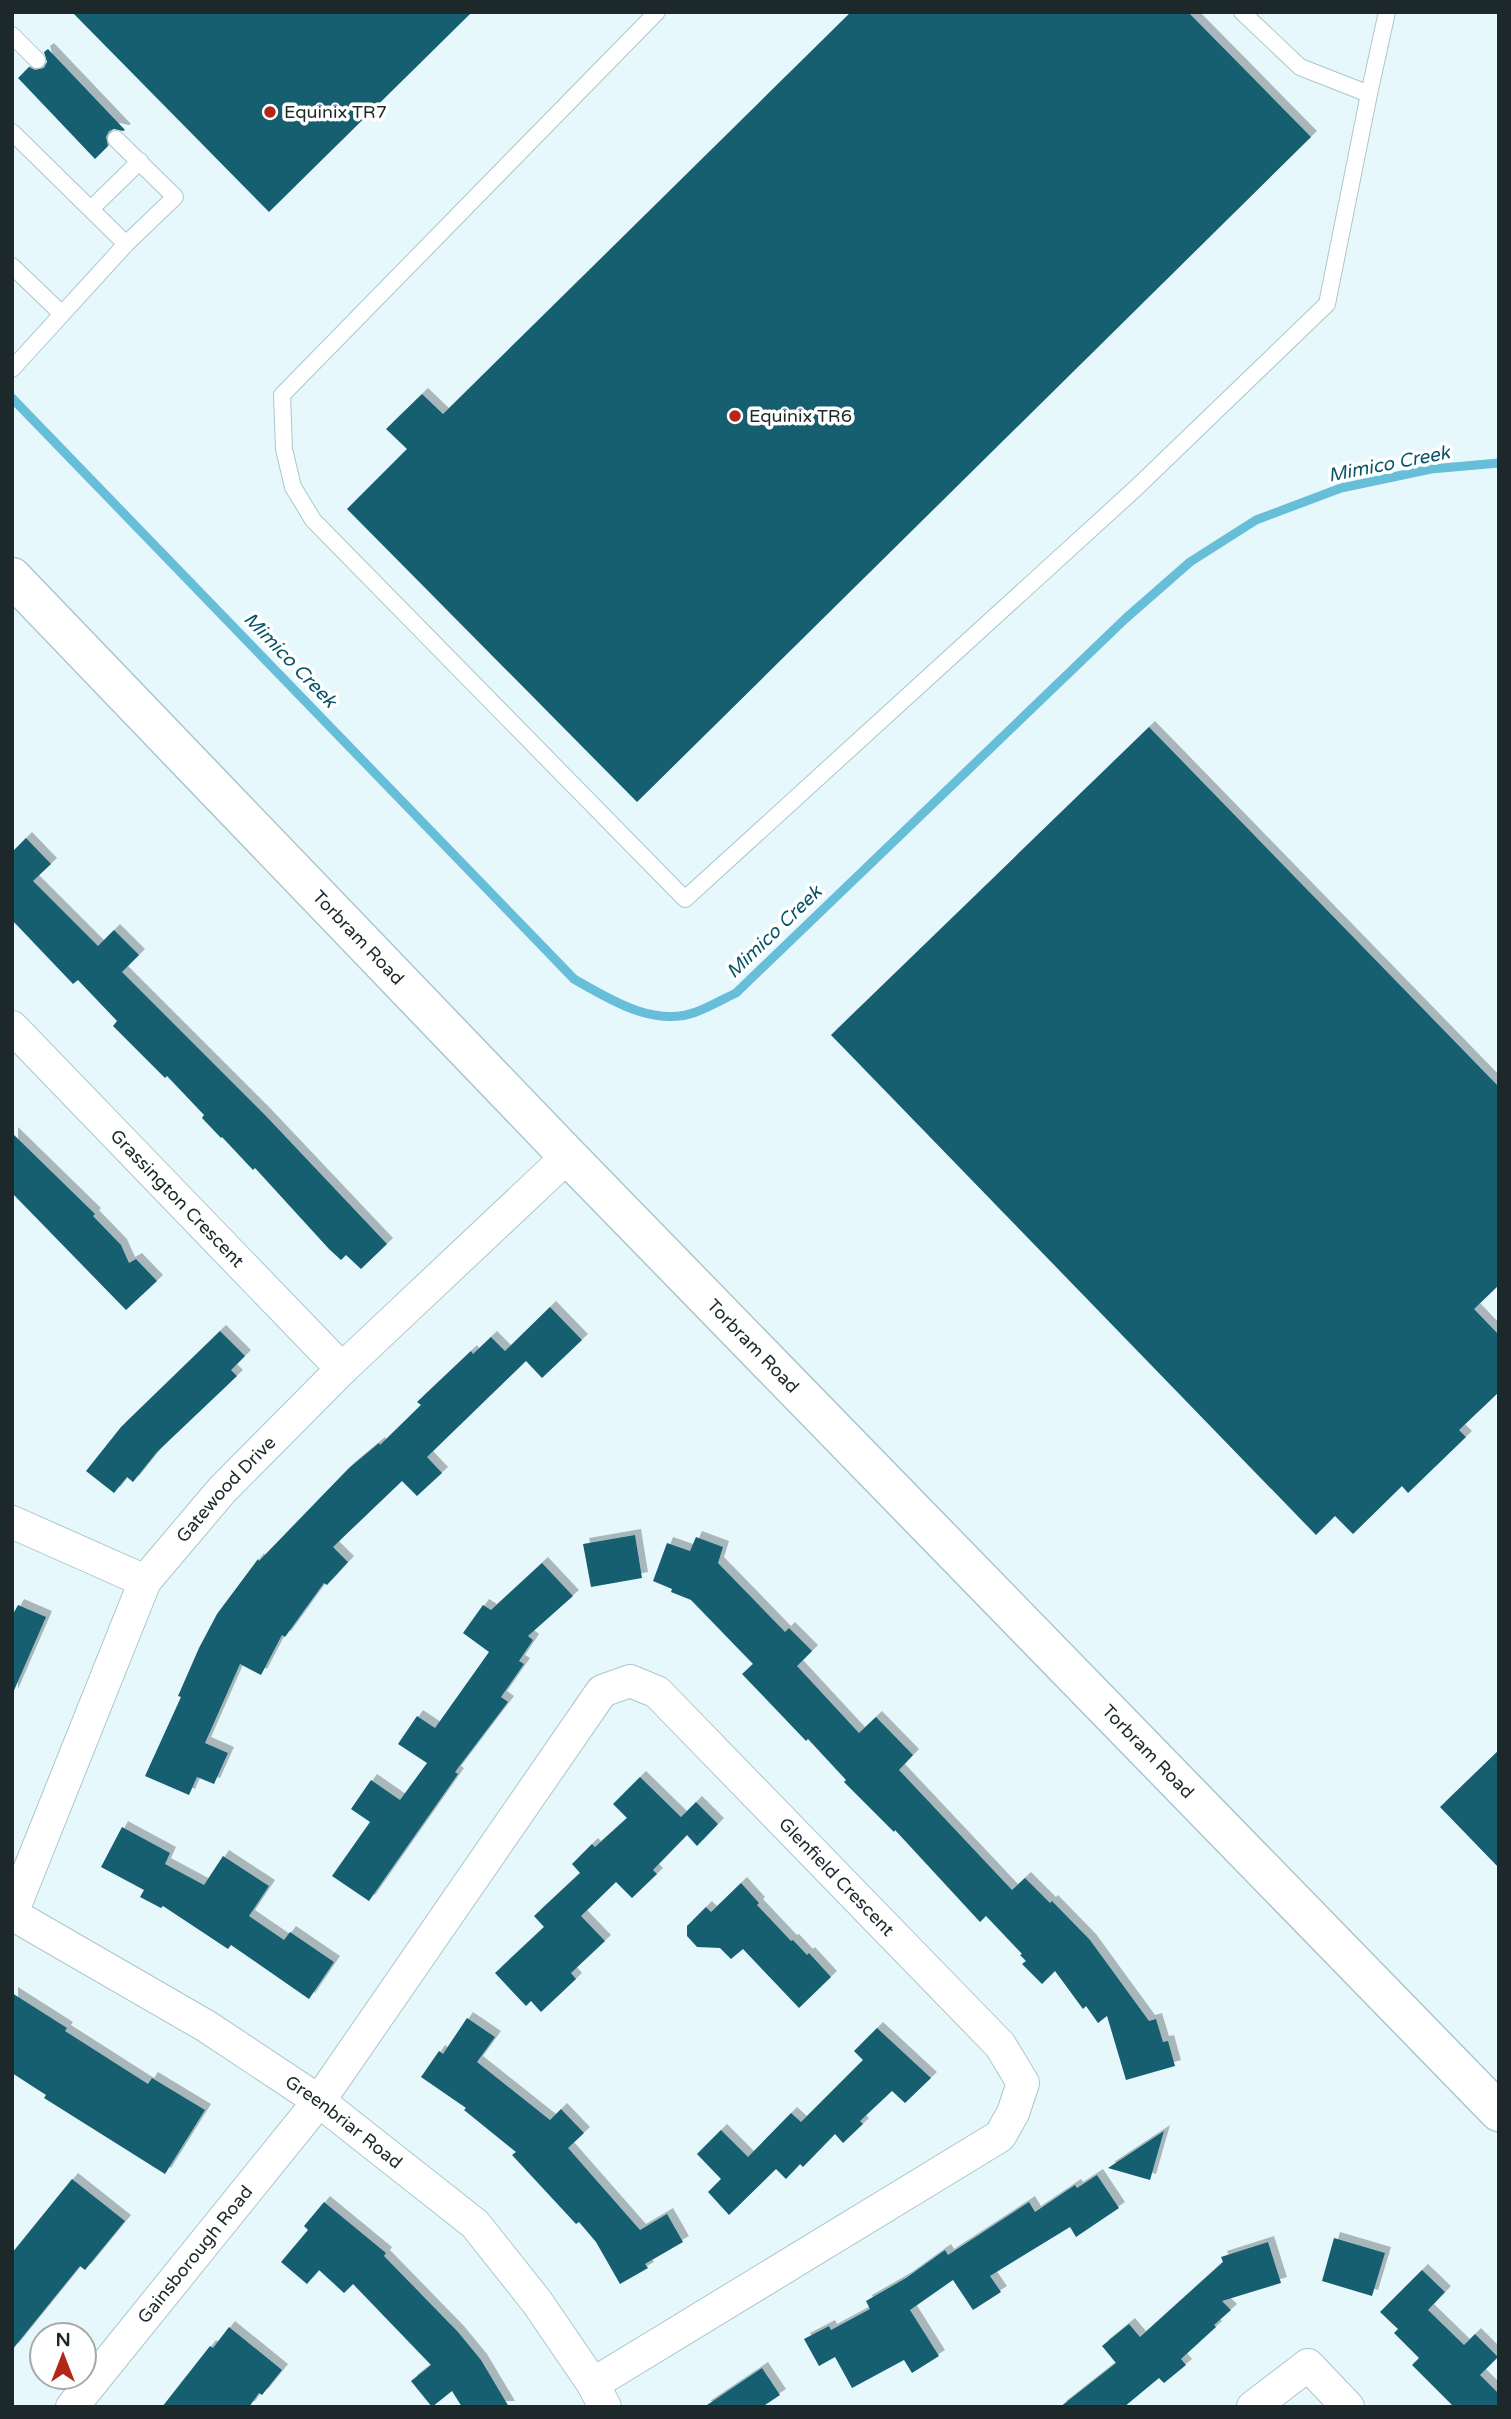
<svg xmlns="http://www.w3.org/2000/svg" width="1511" height="2419" viewBox="0 0 1511 2419" font-family="'Varela Round',sans-serif">
<style>
.lines{fill:none;stroke-linecap:round;stroke-linejoin:round}
.stream{stroke:#67bed8;stroke-width:9}
.building{fill:#175e71;filter:url(#shadow)}
.service-casing{stroke:#abc6cf;stroke-width:18}
.minor-casing{stroke:#abc6cf;stroke-width:34}
.secondary-casing{stroke:#abc6cf;stroke-width:41}
.service{stroke:#fff;stroke-width:16}
.minor{stroke:#fff;stroke-width:32}
.secondary{stroke:#fff;stroke-width:38}
.poi-dot{fill:#b42718;stroke:#fff;stroke-width:2.5}
.labels{text-anchor:middle;dominant-baseline:central;stroke-width:7;stroke-linejoin:round;paint-order:stroke}
.poi-label{font-size:18px;fill:#1d282b;stroke:#fff;text-anchor:start}
.street-label{font-size:18px;fill:#1d282b;stroke:#fff}
.water-label{font-size:19px;font-style:italic;fill:#085567;stroke:#fff}
</style>
<defs>
<filter id="shadow"><feDropShadow dx="6" dy="-6" stdDeviation="0" flood-color="#0004"/></filter>
</defs>
<rect width="100%" height="100%" fill="#e7f8fd"/>
<g class="lines">
<!-- stream -->
<path class="stream" d="M 12,398 L 574,979 C 609,999 654,1028 696,1012 C 710,1007 723,999 736,993 L 1125,619 L 1190,562 L 1256,520 L 1341,488 L 1431,469 L 1499,463"/>
</g>
<!-- building -->
<path class="building" d="M 72,12 L 472,12 L 269,212 Z
M 851,12 L 1188,12 L 1311,137 L 637,802 L 347,509 L 407,449 L 386,429 L 422,394 L 443,414 Z
M 48,49 L 125,130 L 123,131 L 114,129 L 109,131 L 106,137 L 108,146 L 95,159 L 18,78 L 29,67 L 35,70 L 44,68 L 47,62 L 44,52 Z
M 1149,727 L 1499,1087 L 1499,1285 L 1474,1309 L 1499,1335 L 1499,1392 L 1459,1430 L 1466,1437 L 1408,1493 L 1402,1486 L 1353,1534 L 1335,1516 L 1316,1535 L 831,1035 Z
M 26,838 L 51,864 L 33,881 L 98,946 L 114,930 L 139,955 L 122,972 L 265,1115 L 387,1244 L 361,1269 L 346,1255 L 341,1260 L 329,1249 L 255,1168 L 253,1170 L 222,1137 L 221,1138 L 202,1118 L 204,1115 L 167,1076 L 165,1078 L 113,1026 L 117,1021 L 78,980 L 73,984 L 12,920 L 12,852 Z
M 12,1133 L 95,1214 L 93,1216 L 121,1245 L 129,1263 L 136,1259 L 157,1281 L 126,1310 L 12,1193 Z
M 550,1307 L 582,1340 L 542,1378 L 526,1361 L 427,1457 L 442,1473 L 417,1496 L 402,1481 L 333,1547 L 348,1562 L 327,1585 L 324,1583 L 285,1637 L 282,1635 L 261,1675 L 240,1664 L 205,1743 L 228,1753 L 214,1784 L 197,1777 L 189,1795 L 145,1776 L 181,1697 L 178,1696 L 199,1648 L 217,1614 L 258,1559 L 259,1561 L 349,1468 L 379,1443 L 380,1445 L 421,1405 L 417,1402 L 471,1351 L 473,1354 L 491,1337 L 505,1351 Z
M 220,1331 L 245,1356 L 231,1370 L 237,1376 L 157,1452 L 133,1482 L 127,1477 L 114,1493 L 86,1471 L 121,1427 Z
M 635,1535 L 642,1578 L 591,1587 L 583,1544 Z
M 696,1537 L 723,1547 L 718,1563 L 785,1632 L 789,1628 L 812,1651 L 797,1666 L 859,1733 L 876,1717 L 913,1755 L 899,1770 L 1012,1890 L 1025,1878 L 1050,1903 L 1052,1901 L 1090,1940 L 1149,2021 L 1156,2019 L 1163,2042 L 1168,2041 L 1175,2066 L 1126,2080 L 1107,2016 L 1098,2023 L 1086,2006 L 1083,2009 L 1055,1971 L 1042,1984 L 1022,1964 L 1026,1961 L 1020,1955 L 1022,1954 L 986,1916 L 980,1922 L 895,1830 L 894,1832 L 844,1782 L 846,1780 L 808,1739 L 806,1741 L 742,1674 L 753,1664 L 691,1600 L 671,1592 L 672,1589 L 653,1581 L 667,1543 L 690,1551 Z
M 542,1563 L 573,1596 L 528,1636 L 533,1640 L 519,1661 L 524,1664 L 501,1697 L 508,1702 L 455,1772 L 458,1774 L 369,1901 L 332,1876 L 370,1822 L 351,1809 L 371,1780 L 400,1800 L 427,1763 L 398,1744 L 417,1716 L 435,1728 L 489,1652 L 463,1633 L 483,1605 L 491,1610 Z
M 18,1605 L 46,1617 L 12,1695 L 12,1616 Z
M 1499,1750 L 1499,1868 L 1440,1807 Z
M 640,1777 L 681,1817 L 696,1802 L 718,1824 L 697,1846 L 687,1835 L 653,1870 L 657,1874 L 632,1898 L 616,1882 L 581,1916 L 605,1941 L 571,1973 L 576,1979 L 541,2012 L 531,2001 L 526,2006 L 495,1973 L 544,1927 L 534,1916 L 580,1873 L 572,1864 L 592,1844 L 595,1847 L 627,1818 L 613,1804 Z
M 122,1827 L 170,1853 L 165,1864 L 204,1885 L 223,1856 L 269,1886 L 249,1916 L 284,1940 L 290,1932 L 334,1962 L 309,1999 L 231,1945 L 228,1949 L 163,1906 L 161,1908 L 140,1897 L 144,1890 L 101,1867 Z
M 741,1883 L 759,1903 L 757,1905 L 791,1941 L 793,1940 L 807,1955 L 809,1953 L 831,1977 L 799,2008 L 743,1949 L 731,1959 L 720,1948 L 697,1947 L 687,1936 L 687,1926 L 706,1907 L 711,1912 Z
M 12,1993 L 67,2028 L 65,2031 L 148,2084 L 152,2078 L 205,2110 L 165,2174 L 44,2098 L 46,2095 L 12,2073 Z
M 467,2018 L 495,2037 L 477,2062 L 550,2120 L 561,2109 L 584,2133 L 568,2148 L 640,2230 L 667,2214 L 683,2242 L 645,2264 L 648,2268 L 620,2284 L 596,2242 L 579,2222 L 576,2224 L 512,2155 L 516,2152 L 464,2110 L 466,2108 L 421,2077 L 439,2051 L 443,2054 Z
M 877,2028 L 931,2078 L 905,2103 L 892,2091 L 860,2121 L 863,2124 L 843,2143 L 835,2134 L 803,2167 L 800,2164 L 786,2179 L 776,2169 L 729,2215 L 708,2192 L 721,2179 L 697,2154 L 721,2130 L 748,2157 L 791,2113 L 801,2122 L 863,2060 L 854,2051 Z
M 1164,2131 L 1150,2180 L 1108,2168 Z
M 1097,2175 L 1119,2208 L 1076,2237 L 1070,2227 L 990,2276 L 1001,2292 L 973,2310 L 953,2280 L 910,2310 L 939,2356 L 912,2373 L 904,2360 L 852,2388 L 835,2357 L 819,2366 L 804,2339 L 829,2326 L 831,2330 L 870,2309 L 866,2301 L 906,2278 L 945,2250 L 948,2255 L 1029,2202 L 1035,2212 L 1075,2185 L 1077,2188 Z
M 72,2179 L 125,2221 L 85,2270 L 80,2266 L 12,2350 L 12,2253 Z
M 324,2202 L 386,2253 L 384,2256 L 458,2332 L 481,2360 L 509,2407 L 462,2407 L 452,2391 L 432,2407 L 411,2381 L 431,2365 L 353,2284 L 344,2293 L 319,2270 L 307,2284 L 281,2262 L 308,2230 L 304,2226 Z
M 1334,2238 L 1385,2253 L 1372,2296 L 1322,2281 Z
M 1268,2242 L 1281,2283 L 1222,2301 L 1231,2310 L 1214,2325 L 1216,2327 L 1181,2359 L 1186,2365 L 1164,2383 L 1159,2378 L 1124,2407 L 1060,2407 L 1116,2363 L 1102,2346 L 1129,2324 L 1140,2337 L 1223,2262 L 1221,2257 Z
M 1422,2270 L 1445,2292 L 1428,2310 L 1464,2345 L 1475,2334 L 1498,2357 L 1480,2375 L 1499,2394 L 1499,2407 L 1454,2407 L 1412,2365 L 1419,2358 L 1394,2333 L 1398,2329 L 1380,2312 Z
M 229,2327 L 282,2370 L 262,2395 L 259,2393 L 249,2407 L 162,2407 L 210,2346 L 213,2348 Z
M 762,2368 L 780,2395 L 762,2407 L 704,2407 Z"/>
<g class="lines">
<!-- service casing -->
<g class="service-casing">
<path id="service" d="M 657,12 L 282,395 L 284,449 L 293,487 L 313,520 L 685,899 L 1136,488 L 1327,304 L 1369,94 L 1300,67 L 1242,12
M 12,35 L 37,60
M 1369,94 L 1387,12
M 12,132 L 126,244 L 12,369
M 116,139 L 175,197 L 126,244
M 91,209 L 140,161
M 12,266 L 62,314"/>
</g>
<!-- minor casing -->
<g class="minor-casing">
<g id="minor">
<path id="s1" d="M 12,1027 L 342,1369"/>
<path d="M 12,1522 L 145,1581"/>
<path id="s2" d="M 12,1913 L 145,1581 L 222,1490 L 342,1369 L 568,1156"/>
<path id="s3" d="M 12,1914 L 206,2026 L 319,2101 L 475,2224 L 537,2302 L 593,2384 L 605,2407"/>
<path id="s4" d="M 72,2407 L 319,2101 L 602,1691 L 630,1681 L 657,1692 L 1000,2045 L 1023,2083 L 1013,2113 L 1000,2136 L 593,2384"/>
<path d="M 1253,2407 L 1308,2365 L 1348,2407"/>
</g>
</g>
<!-- secondary casing -->
<g class="secondary-casing">
<g id="secondary">
<path id="s5" d="M 12,577 L 568,1156 L 1499,2112"/>
</g>
</g>
<!-- service -->
<use href="#service" class="service"/>
<!-- minor -->
<use href="#minor" class="minor"/>
<!-- secondary -->
<use href="#secondary" class="secondary"/>
</g>
<!-- markers -->
<g class="poi-dot">
<circle cx="270" cy="112" r="7"/>
<circle cx="735" cy="416" r="7"/>
</g>
<g class="labels">
<!-- poi labels -->
<g class="poi-label">
<text x="284" y="112">Equinix TR7</text>
<text x="749" y="416">Equinix TR6</text>
</g>
<!-- street labels -->
<g class="street-label">
<text stroke="none"><textPath href="#s5" startOffset="500">Torbram Road</textPath></text>
<text stroke="none"><textPath href="#s1" startOffset="238">Grassington Crescent</textPath></text>
<text stroke="none"><textPath href="#s5" startOffset="1068">Torbram Road</textPath></text>
<text stroke="none"><textPath href="#s2" startOffset="480">Gatewood Drive</textPath></text>
<text stroke="none"><textPath href="#s5" startOffset="1634">Torbram Road</textPath></text>
<text stroke="none"><textPath href="#s4" startOffset="1208">Glenfield Crescent</textPath></text>
<text stroke="none"><textPath href="#s3" startOffset="392">Greenbriar Road</textPath></text>
<text stroke="none"><textPath href="#s4" startOffset="196">Gainsborough Road</textPath></text>
</g>
<!-- water labels -->
<g class="water-label">
<text transform="translate(1389 464) rotate(-11)">Mimico Creek</text>
<text transform="translate(290 660) rotate(46)">Mimico Creek</text>
<text transform="translate(774 932) rotate(-44)">Mimico Creek</text>
</g>
</g>
<!-- border -->
<rect width="1511" height="2419" fill="none" stroke="#1d282b" stroke-width="28"/>
<!-- north arrow -->
<g transform="translate(63 2356)"><circle r="33" fill="#ffffff" stroke="#a5a9aa" stroke-width="2"/>
<path d="M0-5L12 26L0 18L-12 26Z" fill="#b42718"/>
<text y="-10" font-size="19" font-weight="bold" text-anchor="middle" fill="#1d282b">N</text>
</g>
</svg>
